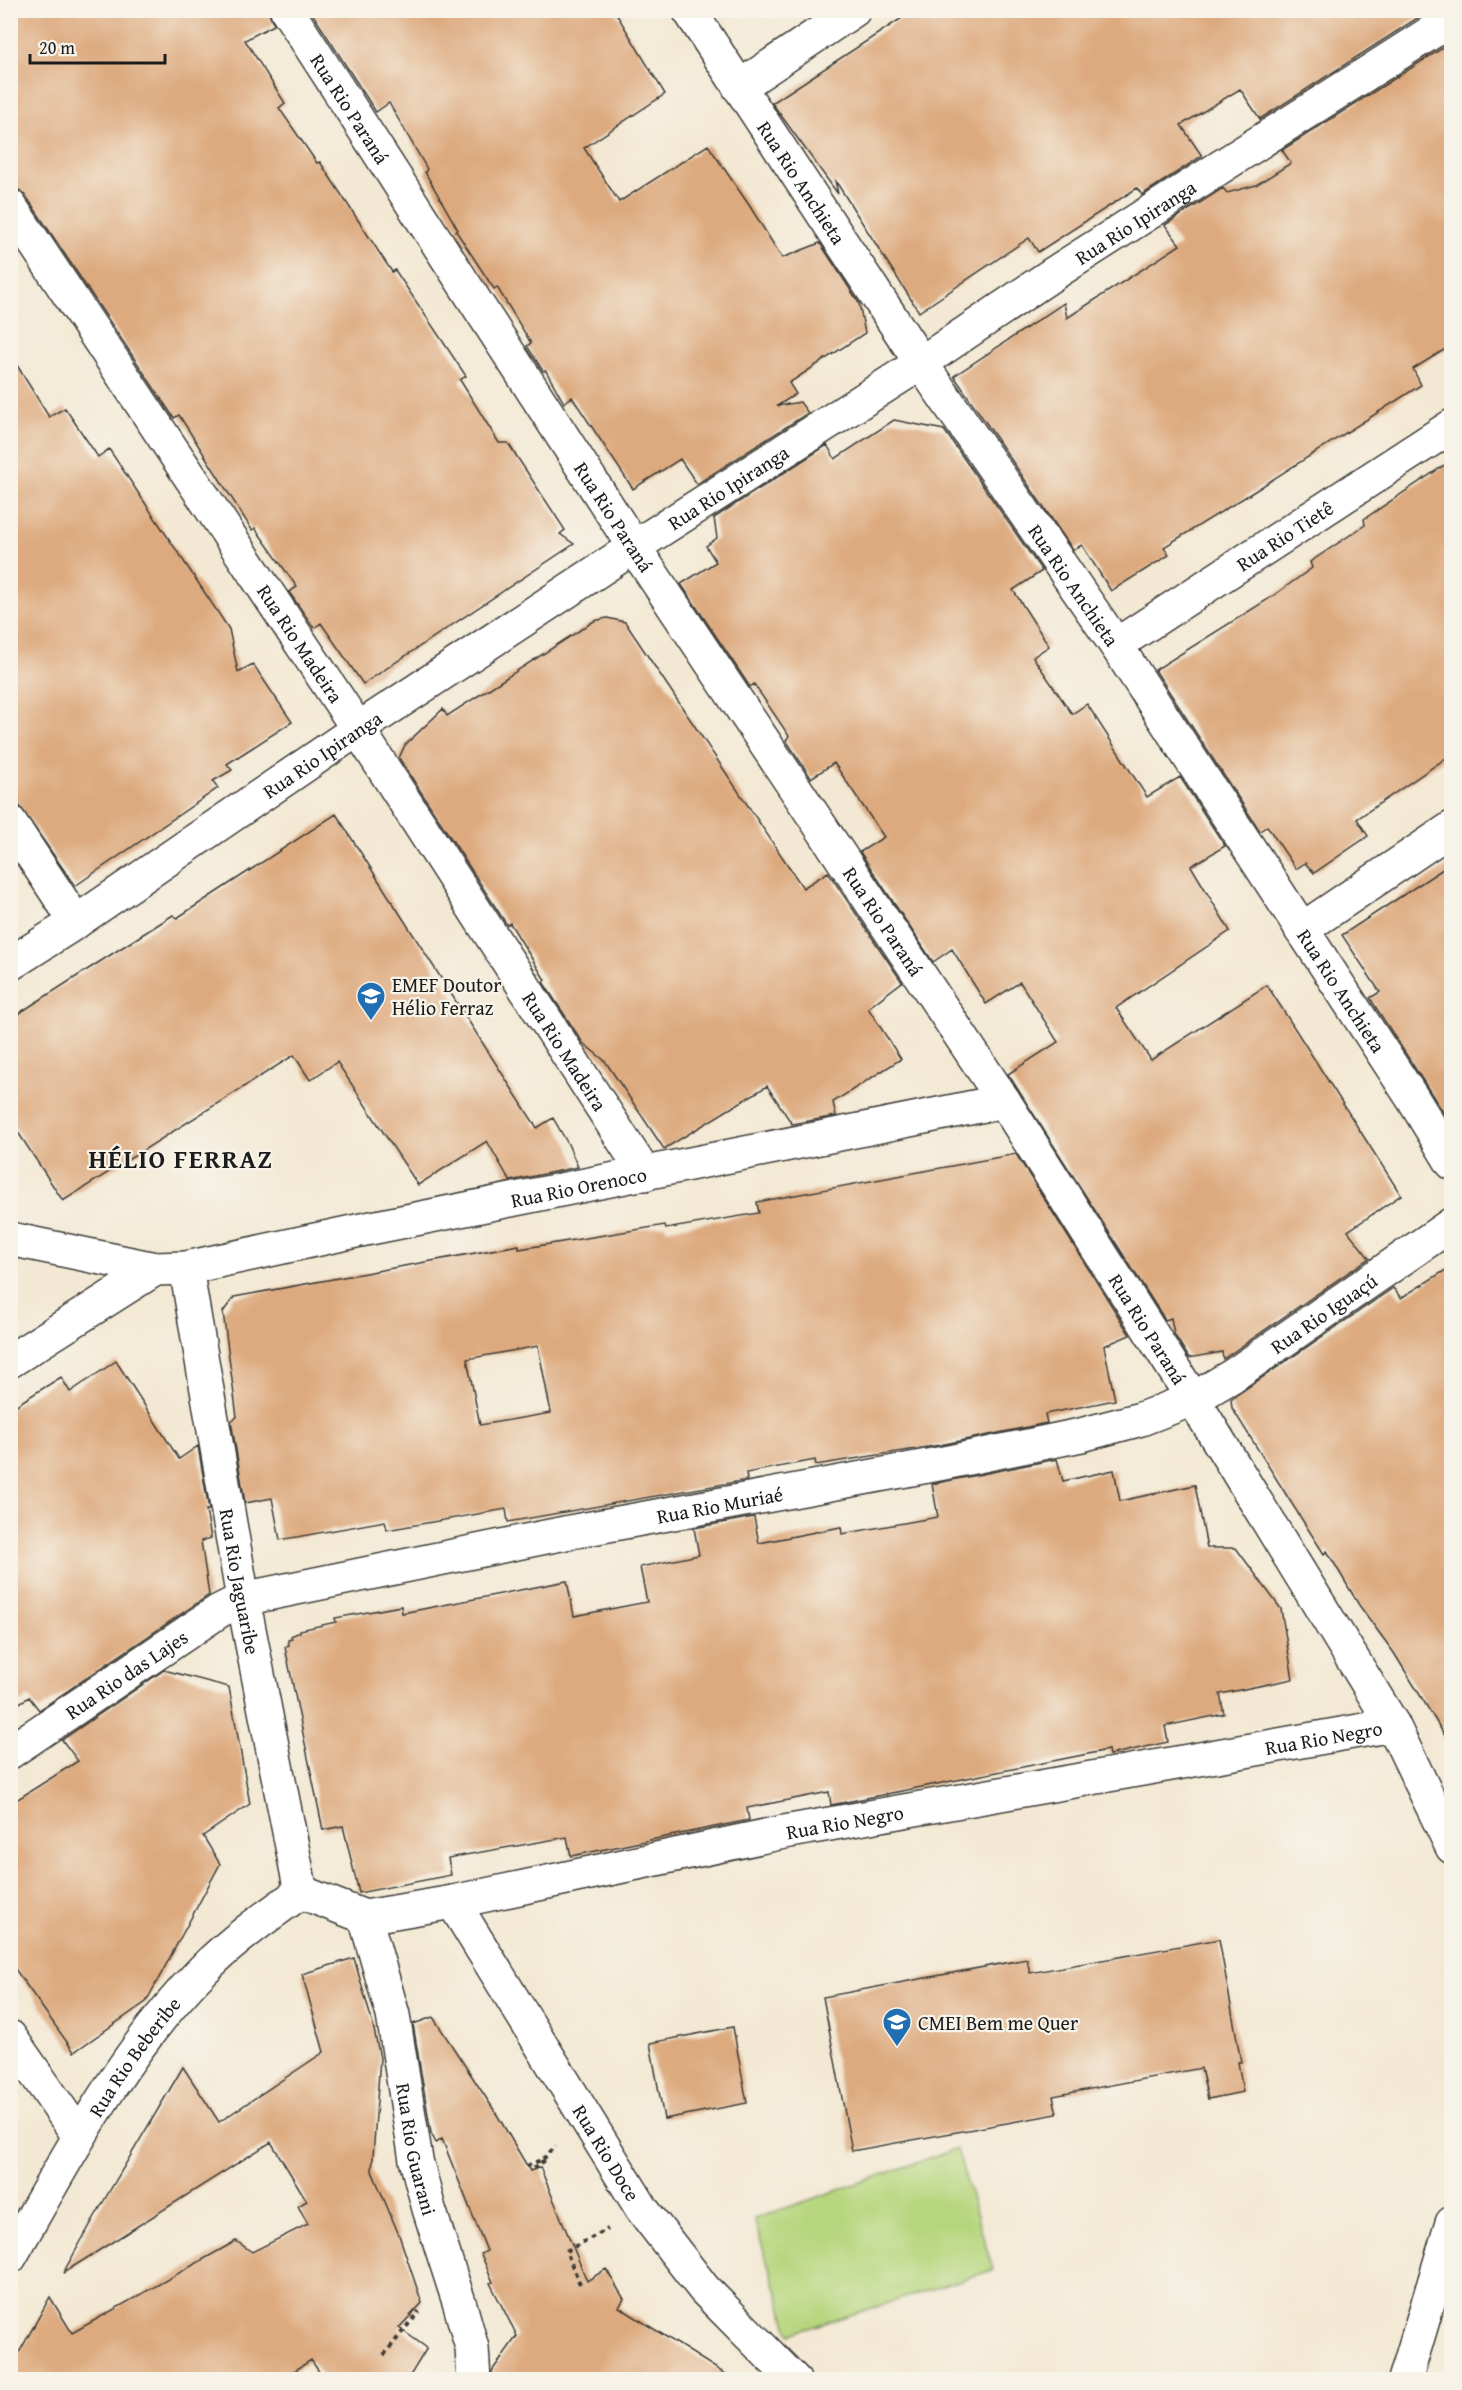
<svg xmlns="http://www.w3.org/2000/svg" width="1462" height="2390" viewBox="0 0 1462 2390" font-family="'Gentium Book Plus',serif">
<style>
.green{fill:#b6d67d;stroke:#69794c;stroke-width:1.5}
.building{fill:#ddaa7f;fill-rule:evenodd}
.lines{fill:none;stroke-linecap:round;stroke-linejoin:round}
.minor-casing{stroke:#3c3b37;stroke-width:36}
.path{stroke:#3c3b37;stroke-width:4;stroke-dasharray:4.5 4.5;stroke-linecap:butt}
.minor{stroke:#fff;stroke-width:33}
.labels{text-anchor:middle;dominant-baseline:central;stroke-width:4.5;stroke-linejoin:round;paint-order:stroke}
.street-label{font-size:20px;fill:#1c1c1c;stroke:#f7f3e8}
.poi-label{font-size:20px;fill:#1c1c1c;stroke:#f7f3e8;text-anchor:start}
.district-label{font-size:26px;font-weight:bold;letter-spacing:1.5px;fill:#1c1c1c;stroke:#f7f3e8}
</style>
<rect width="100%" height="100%" fill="#f7f3e8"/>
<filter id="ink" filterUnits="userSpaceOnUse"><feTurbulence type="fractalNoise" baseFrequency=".0167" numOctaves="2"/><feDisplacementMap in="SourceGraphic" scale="12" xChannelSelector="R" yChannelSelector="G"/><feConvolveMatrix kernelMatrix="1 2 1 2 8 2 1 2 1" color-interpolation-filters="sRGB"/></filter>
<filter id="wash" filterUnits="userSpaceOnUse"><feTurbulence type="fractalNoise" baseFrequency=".008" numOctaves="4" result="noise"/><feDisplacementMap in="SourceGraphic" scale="24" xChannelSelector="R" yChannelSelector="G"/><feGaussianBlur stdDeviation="1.35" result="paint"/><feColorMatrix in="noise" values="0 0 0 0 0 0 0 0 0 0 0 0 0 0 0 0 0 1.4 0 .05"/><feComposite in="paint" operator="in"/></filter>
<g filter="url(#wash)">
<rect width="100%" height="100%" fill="#f3e8d3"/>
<!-- green -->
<path class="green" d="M 957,2149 L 993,2270 L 790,2334 L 754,2219 Z"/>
<g id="blocks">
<!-- building -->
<path class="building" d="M 10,10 L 268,10 L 274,25 L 245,40 L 285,103 L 279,108 L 317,163 L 320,162 L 392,272 L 395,270 L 466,376 L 460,380 L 499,443 L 508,443 L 565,530 L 560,534 L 574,544 L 363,684 L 321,623 L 314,628 L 289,592 L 297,587 L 255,528 L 252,530 L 179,415 L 174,418 L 26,196 L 18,189 L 10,177 Z
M 310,10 L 614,10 L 665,94 L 584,148 L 619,202 L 708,145 L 749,205 L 782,258 L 820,243 L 859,303 L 865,333 L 789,383 L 796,394 L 777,406 L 800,402 L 808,413 L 697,484 L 680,459 L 633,489 L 572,397 L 564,403 L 546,371 L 543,371 L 527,346 L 531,343 L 497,287 L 494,289 L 456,231 L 458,230 L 425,172 L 427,169 L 389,103 L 376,112 Z
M 914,10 L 1430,10 L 1260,119 L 1240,89 L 1181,125 L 1202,156 L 1142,195 L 1137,188 L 1038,252 L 1029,238 L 919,312 L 835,180 L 838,194 L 772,103 Z
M 1452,42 L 1452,345 L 1413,369 L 1421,385 L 1250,494 L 1164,547 L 1169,555 L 1111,591 L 1082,545 L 1073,550 L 954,376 L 1064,303 L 1067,318 L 1180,245 L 1165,225 L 1223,188 L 1227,193 L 1256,185 L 1291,163 L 1282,150 Z
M 10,354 L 49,417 L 65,408 L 98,457 L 109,449 L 229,629 L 238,672 L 253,664 L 292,722 L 227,764 L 232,770 L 213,781 L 218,788 L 75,886 L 10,792 Z
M 894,420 L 944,430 L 1042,571 L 1013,590 L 1049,646 L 1033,657 L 1072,714 L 1087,704 L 1147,797 L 1180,777 L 1225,846 L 1191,866 L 1230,931 L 1116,1008 L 1151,1060 L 1267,985 L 1401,1195 L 1348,1231 L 1369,1258 L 1223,1359 L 1222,1352 L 1189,1358 L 1174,1334 L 1171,1318 L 1165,1320 L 1008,1074 L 1058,1042 L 1020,982 L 986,1004 L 952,949 L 933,962 L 860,852 L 884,837 L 834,763 L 811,778 L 786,740 L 789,736 L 754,684 L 750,687 L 681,584 L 716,562 L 706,546 L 717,538 L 714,518 L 827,445 L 835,459 Z
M 1452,460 L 1452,754 L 1357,819 L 1368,836 L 1314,873 L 1305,863 L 1296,869 L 1267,826 L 1260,831 L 1155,670 L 1267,600 L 1312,568 L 1310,562 L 1365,525 L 1364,519 Z
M 607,618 L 625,622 L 803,888 L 828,872 L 902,982 L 868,1008 L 901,1059 L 833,1102 L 836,1116 L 792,1124 L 767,1086 L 664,1149 L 605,1061 L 583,1043 L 543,982 L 545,980 L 510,923 L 507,925 L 399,758 L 405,745 L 443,709 L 447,716 L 594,621 Z
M 336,814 L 537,1128 L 553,1118 L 568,1144 L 578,1167 L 510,1181 L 487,1141 L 418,1185 L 337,1062 L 310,1080 L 294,1055 L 63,1201 L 10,1120 L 10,1019 L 173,915 L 177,918 Z
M 1452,863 L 1452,1126 L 1370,998 L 1380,992 L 1342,935 Z
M 1016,1154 L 1130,1335 L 1104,1346 L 1115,1400 L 1045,1414 L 1047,1423 L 940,1445 L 816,1465 L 815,1460 L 746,1473 L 747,1480 L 508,1522 L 506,1509 L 387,1530 L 385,1521 L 280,1540 L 272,1498 L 245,1503 L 231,1421 L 237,1417 L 223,1312 L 234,1297 L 519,1245 L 519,1249 L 665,1225 L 666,1229 L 759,1213 L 757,1202 ZM 538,1346 L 551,1413 L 480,1425 L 467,1359 Z
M 1452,1266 L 1452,1747 L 1394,1653 L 1359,1605 L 1327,1551 L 1324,1554 L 1287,1496 L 1232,1408 L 1231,1399 L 1393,1288 L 1401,1298 Z
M 116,1361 L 179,1459 L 198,1446 L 209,1510 L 206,1510 L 211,1538 L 201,1541 L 209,1595 L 39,1710 L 29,1697 L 10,1709 L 10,1409 L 61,1377 L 70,1392 Z
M 1057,1459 L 1063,1481 L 1114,1470 L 1120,1501 L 1195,1485 L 1207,1548 L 1236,1548 L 1281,1609 L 1293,1679 L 1220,1694 L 1224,1714 L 1165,1726 L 1168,1742 L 1109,1755 L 1108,1750 L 831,1805 L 829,1792 L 747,1808 L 749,1820 L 571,1856 L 567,1837 L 448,1858 L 451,1875 L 359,1893 L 343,1826 L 323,1830 L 285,1647 L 289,1645 L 288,1640 L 292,1639 L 291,1636 L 300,1632 L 300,1630 L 336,1622 L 335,1618 L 401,1606 L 402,1613 L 567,1581 L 574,1616 L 647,1602 L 640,1567 L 699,1555 L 694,1528 L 754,1517 L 759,1543 L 841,1527 L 842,1534 L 938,1517 L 932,1484 Z
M 164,1670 L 229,1687 L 250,1804 L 203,1836 L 220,1864 L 146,2002 L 74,2052 L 10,1962 L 10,1804 L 78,1761 L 62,1740 Z
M 1219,1939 L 1241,2062 L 1238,2062 L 1243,2092 L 1208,2099 L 1201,2068 L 1053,2096 L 1057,2114 L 852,2151 L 823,1997 L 1027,1959 L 1030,1973 Z
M 354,1958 L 373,2025 L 380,2058 L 372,2171 L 399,2235 L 422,2303 L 399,2328 L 427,2348 L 408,2379 L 324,2379 L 311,2360 L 282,2379 L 10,2379 L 10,2369 L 50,2297 L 72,2333 L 236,2241 L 252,2252 L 308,2224 L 298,2206 L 307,2201 L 271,2142 L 63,2273 L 106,2197 L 183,2067 L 219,2122 L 324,2052 L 302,1974 Z
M 433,2017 L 496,2113 L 530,2171 L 540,2167 L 587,2281 L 606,2269 L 624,2299 L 619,2307 L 733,2379 L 493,2379 L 492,2371 L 517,2336 L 490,2283 L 493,2282 L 481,2254 L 487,2251 L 442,2139 L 436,2143 L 431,2133 L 413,2024 Z
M 733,2027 L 747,2103 L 664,2119 L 650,2043 Z"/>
</g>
</g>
<g filter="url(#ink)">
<use href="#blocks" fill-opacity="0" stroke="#3c3b37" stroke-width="1.5"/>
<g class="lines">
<!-- minor casing -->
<g class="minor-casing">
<g id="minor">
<path id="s1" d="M 287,10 L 634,547 L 1004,1101 L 1193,1399 L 1393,1725 L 1452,1847"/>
<path id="s2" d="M 689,10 L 921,363 L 1116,645 L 1413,1099 L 1452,1163"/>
<path d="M 739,87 L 854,10"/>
<path id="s3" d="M 10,206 L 358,729 L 645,1174"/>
<path id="s4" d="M 1116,645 L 1452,426"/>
<path d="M 10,822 L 76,922"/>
<path d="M 1301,930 L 1452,828"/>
<path id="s5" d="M 10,964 L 76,922 L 358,729 L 634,547 L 921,363 L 1053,274 L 1452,19"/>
<path id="s6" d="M 10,1239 L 155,1269 L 186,1268 L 361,1230 L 1004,1101"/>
<path id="s7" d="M 186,1268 L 243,1599 L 301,1892"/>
<path d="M 10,1361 L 155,1269"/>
<path id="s8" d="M 10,1752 L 219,1611 L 243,1599 L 570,1532 L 944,1463 L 1081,1435 L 1141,1419 L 1193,1399 L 1232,1376 L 1452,1224"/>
<path id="s9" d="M 301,1892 L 365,1917 L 453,1902 L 784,1832 L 1393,1725"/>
<path id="s10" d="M 453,1902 L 642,2209 L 704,2289 L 794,2380"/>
<path id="s11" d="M 365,1917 L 393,2015 L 416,2160 L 429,2209 L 460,2305 L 472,2348 L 474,2380"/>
<path d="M 10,2037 L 79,2136"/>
<path id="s12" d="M 10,2257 C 67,2158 123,2050 204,1969 C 233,1940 267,1916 301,1892"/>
<path d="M 1405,2380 L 1452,2223"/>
</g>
</g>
<!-- path -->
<path class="path" d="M 543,2159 L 556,2146
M 527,2166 L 543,2159 L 543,2161 L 532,2170
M 580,2284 L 566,2251 L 608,2229
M 384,2355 L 419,2311"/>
<!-- minor -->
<use href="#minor" class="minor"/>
</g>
</g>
<!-- icons -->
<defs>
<g id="school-pin" transform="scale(1.5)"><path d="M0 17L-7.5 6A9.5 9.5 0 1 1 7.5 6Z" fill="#1f6fb2" stroke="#f7f3e8"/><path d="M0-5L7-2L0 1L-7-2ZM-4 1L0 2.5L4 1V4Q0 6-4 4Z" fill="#fff"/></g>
</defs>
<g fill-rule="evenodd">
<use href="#school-pin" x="371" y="996"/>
<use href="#school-pin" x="897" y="2022"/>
</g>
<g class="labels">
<!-- street labels -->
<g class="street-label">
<text stroke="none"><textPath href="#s1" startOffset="117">Rua Rio Paraná</textPath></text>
<text stroke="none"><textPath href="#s2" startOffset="206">Rua Rio Anchieta</textPath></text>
<text stroke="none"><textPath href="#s5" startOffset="1348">Rua Rio Ipiranga</textPath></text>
<text stroke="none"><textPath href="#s5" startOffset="862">Rua Rio Ipiranga</textPath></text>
<text stroke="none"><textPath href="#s1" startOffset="603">Rua Rio Paraná</textPath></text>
<text stroke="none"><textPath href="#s4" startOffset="201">Rua Rio Tietê</textPath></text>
<text stroke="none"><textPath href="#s2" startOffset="692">Rua Rio Anchieta</textPath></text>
<text stroke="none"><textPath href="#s3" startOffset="525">Rua Rio Madeira</textPath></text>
<text stroke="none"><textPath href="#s5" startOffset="376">Rua Rio Ipiranga</textPath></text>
<text stroke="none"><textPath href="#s1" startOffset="1089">Rua Rio Paraná</textPath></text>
<text stroke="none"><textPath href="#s2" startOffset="1178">Rua Rio Anchieta</textPath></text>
<text stroke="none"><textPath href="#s3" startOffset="1011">Rua Rio Madeira</textPath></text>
<text stroke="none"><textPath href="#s6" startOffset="580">Rua Rio Orenoco</textPath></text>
<text stroke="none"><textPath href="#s8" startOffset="1407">Rua Rio Iguaçú</textPath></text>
<text stroke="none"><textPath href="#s1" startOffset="1575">Rua Rio Paraná</textPath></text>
<text stroke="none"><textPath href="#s8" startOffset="765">Rua Rio Muriaé</textPath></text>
<text stroke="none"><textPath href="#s7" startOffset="318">Rua Rio Jaguaribe</textPath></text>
<text stroke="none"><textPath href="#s8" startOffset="140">Rua Rio das Lajes</textPath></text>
<text stroke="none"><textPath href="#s9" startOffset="1044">Rua Rio Negro</textPath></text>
<text stroke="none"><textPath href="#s9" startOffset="558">Rua Rio Negro</textPath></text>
<text stroke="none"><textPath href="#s12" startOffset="236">Rua Rio Beberibe</textPath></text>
<text stroke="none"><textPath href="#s11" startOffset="238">Rua Rio Guarani</textPath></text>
<text stroke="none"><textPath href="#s10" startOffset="294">Rua Rio Doce</textPath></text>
</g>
<!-- poi labels -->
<g class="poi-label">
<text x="392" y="984">EMEF Doutor<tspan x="392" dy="23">Hélio Ferraz</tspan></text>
<text x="918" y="2022">CMEI Bem me Quer</text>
</g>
<!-- district labels -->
<g class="district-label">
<text x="181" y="1158">HÉLIO FERRAZ</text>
</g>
</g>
<!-- margin -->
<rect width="1462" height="2390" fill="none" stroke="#f7f3e8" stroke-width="36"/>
<!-- scale -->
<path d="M30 54v9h135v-9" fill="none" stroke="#1c1c1c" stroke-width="3"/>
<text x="39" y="54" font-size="18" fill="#1c1c1c" stroke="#f7f3e8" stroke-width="4.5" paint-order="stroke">20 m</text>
</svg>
